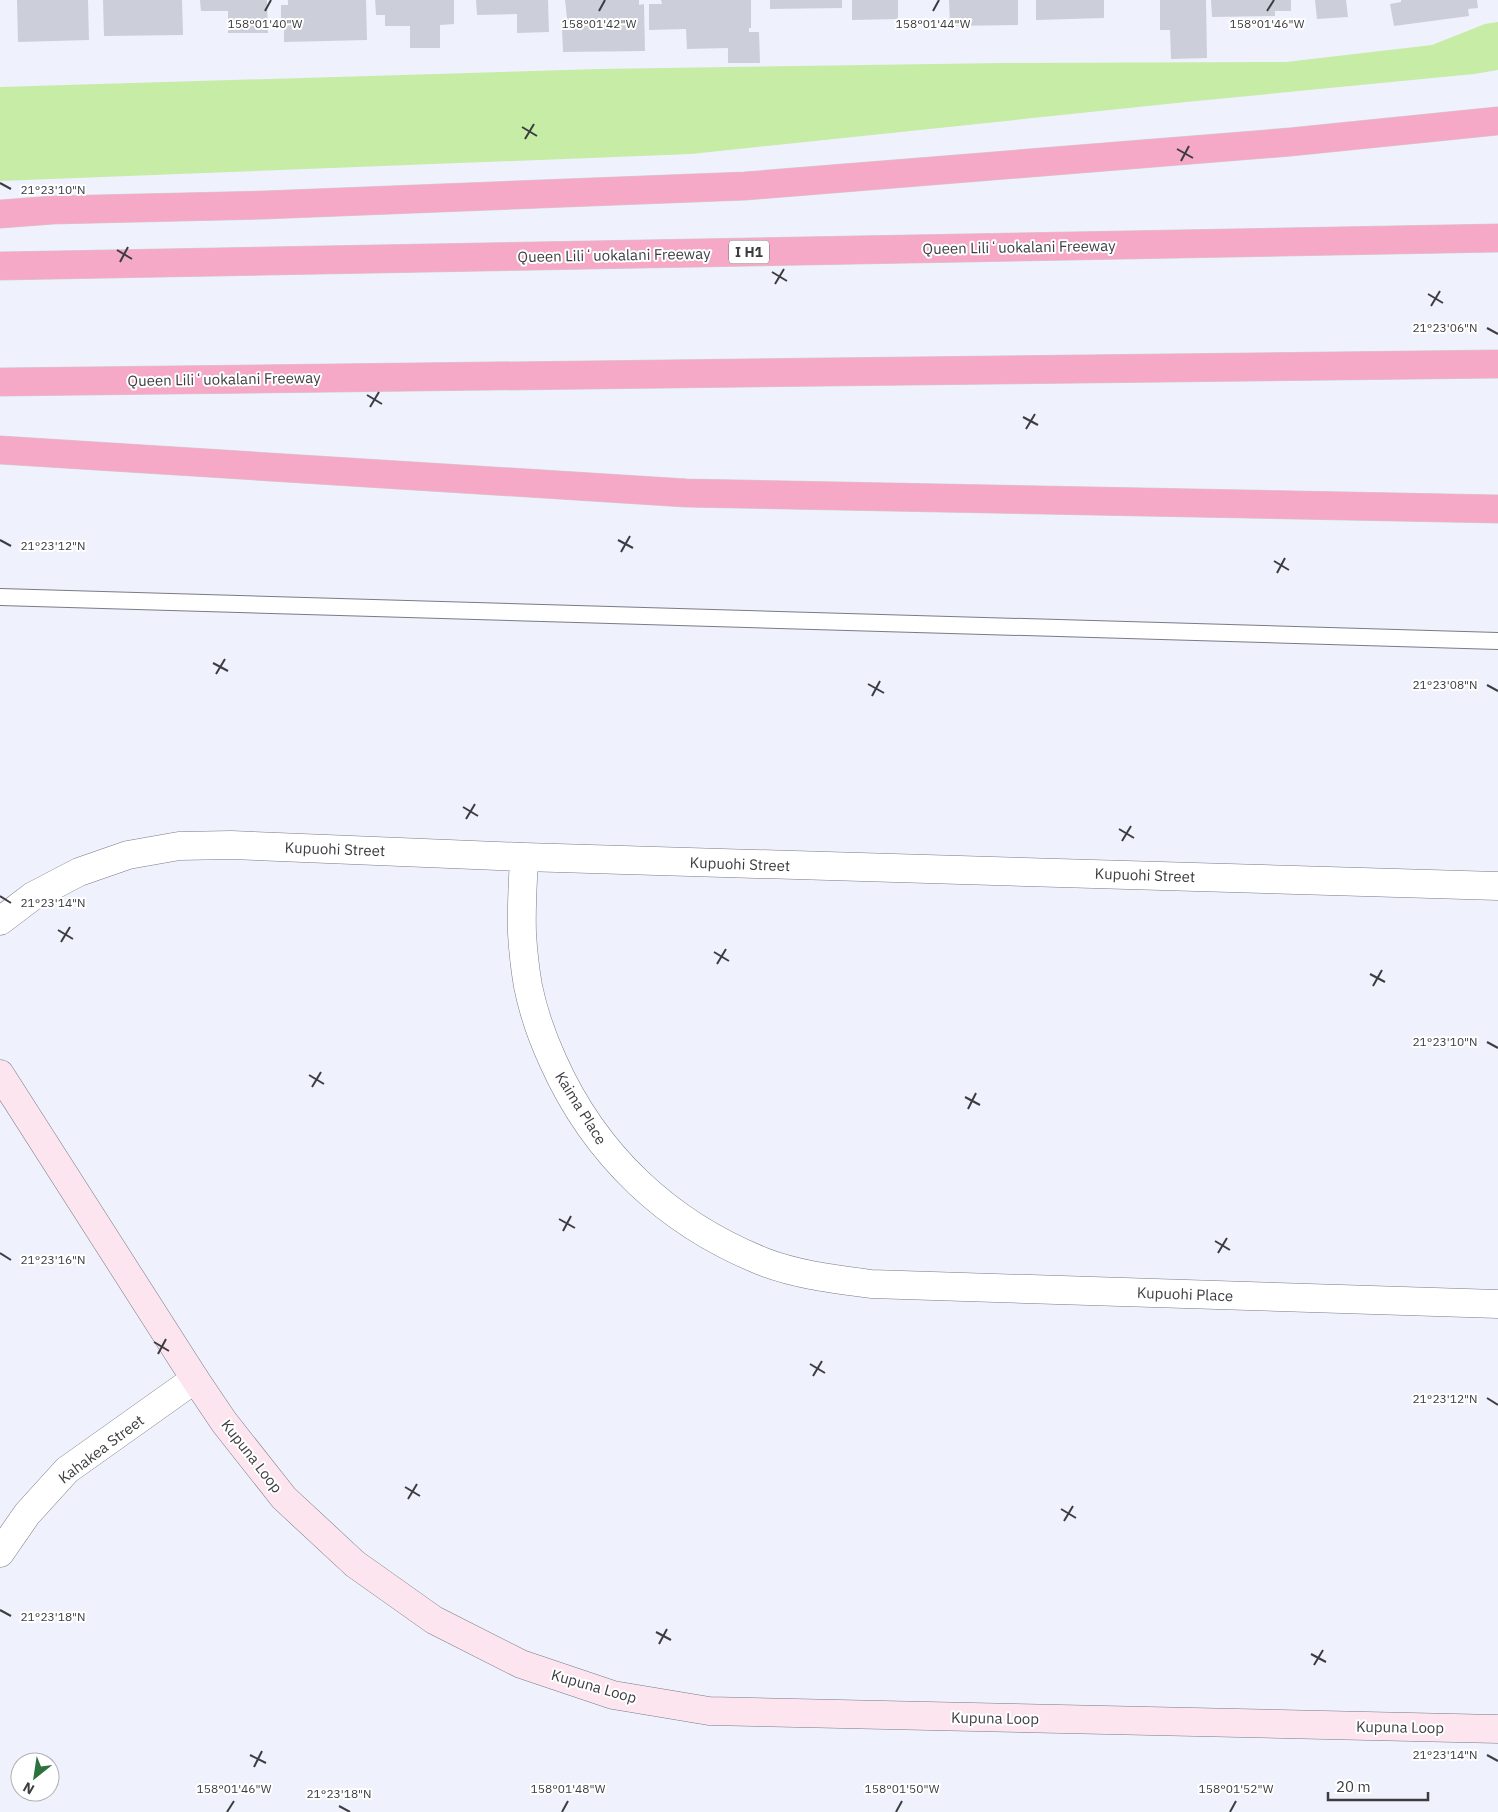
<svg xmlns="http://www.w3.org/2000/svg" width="1498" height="1812" viewBox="0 0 1498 1812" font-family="'IBM Plex Sans',sans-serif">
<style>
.green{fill:#c6eca5}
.building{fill:#cccfda}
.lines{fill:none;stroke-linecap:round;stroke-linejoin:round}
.lane-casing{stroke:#797b85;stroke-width:18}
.street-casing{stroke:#797b85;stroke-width:29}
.secondary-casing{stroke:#797b85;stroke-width:29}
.highway-casing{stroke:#d0d0d1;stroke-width:29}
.lane{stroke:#fff;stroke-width:16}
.street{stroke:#fff;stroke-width:28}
.secondary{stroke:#fce5ee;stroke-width:28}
.highway{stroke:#f6a9c6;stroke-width:28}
.ticks{fill:none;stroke:#3c3d41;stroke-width:2}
.labels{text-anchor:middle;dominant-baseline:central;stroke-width:4;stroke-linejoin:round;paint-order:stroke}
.shield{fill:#fff;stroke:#76777a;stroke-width:1}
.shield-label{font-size:14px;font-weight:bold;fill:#3c3d41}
.street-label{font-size:15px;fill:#3c3d41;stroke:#fff}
.ticks-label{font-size:12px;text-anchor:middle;fill:#3c3d41;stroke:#fff;stroke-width:4;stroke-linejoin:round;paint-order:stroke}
</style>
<rect width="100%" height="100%" fill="#eff1fd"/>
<!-- green -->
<path class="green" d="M 1498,22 L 1498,70 L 1474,74 L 1186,102 L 691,154 L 0,181 L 0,87 L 600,69 L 1004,63 L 1286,62 L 1432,45 L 1485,24 Z"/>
<!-- building -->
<path class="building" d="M 17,0 L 88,0 L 89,40 L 18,42 Z
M 103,0 L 182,0 L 183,35 L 104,36 Z
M 200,0 L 267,0 L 268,33 L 228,33 L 228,11 L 201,11 Z
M 288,0 L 366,0 L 367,40 L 284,42 L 284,28 L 281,28 L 281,5 L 288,5 Z
M 375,0 L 454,0 L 454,24 L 440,25 L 440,48 L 410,48 L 410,26 L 385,26 L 385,15 L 376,15 Z
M 476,0 L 548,0 L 549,32 L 517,33 L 517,14 L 477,15 Z
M 565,0 L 639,0 L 639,5 L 644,4 L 645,51 L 563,52 L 562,29 L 568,28 Z
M 661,0 L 751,0 L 751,28 L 749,28 L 749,32 L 759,32 L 760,63 L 728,63 L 728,48 L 687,49 L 686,29 L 649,30 L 649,4 L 662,4 Z
M 770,0 L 842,0 L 842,8 L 770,9 Z
M 852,0 L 898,0 L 898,19 L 852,20 Z
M 949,0 L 1018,0 L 1018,25 L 950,26 Z
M 1036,0 L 1104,0 L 1104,18 L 1036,20 Z
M 1160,0 L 1206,0 L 1207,58 L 1171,59 L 1170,30 L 1160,30 Z
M 1211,0 L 1291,0 L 1291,11 L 1275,11 L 1275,16 L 1212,17 Z
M 1315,0 L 1346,0 L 1348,17 L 1317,19 Z
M 1401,0 L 1477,0 L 1478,8 L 1468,9 L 1469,16 L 1394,26 L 1390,4 L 1401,2 Z"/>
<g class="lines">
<!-- lane casing -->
<g class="lane-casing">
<path id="lane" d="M 0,597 L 1498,641"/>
</g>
<!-- street casing -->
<g class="street-casing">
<path id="street" d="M 524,857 C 523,882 521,908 522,933 C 523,950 525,969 528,986 C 533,1011 542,1037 553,1061 C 595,1155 668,1224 764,1262 C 798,1275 835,1279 871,1284 L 1498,1304
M 0,921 L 33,896 L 79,872 L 128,855 L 179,846 L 231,845 L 524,857 L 1498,886
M 0,1553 L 27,1514 L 67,1470 L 195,1379"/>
</g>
<!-- secondary casing -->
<g class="secondary-casing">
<path id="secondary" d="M 0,1074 L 195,1379 L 224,1422 L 284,1498 L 355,1564 L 434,1620 L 521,1664 L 613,1695 L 709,1711 L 1498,1729"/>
</g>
<!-- highway casing -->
<g class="highway-casing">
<path id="highway" d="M 0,214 L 53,210 L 264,205 L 745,186 L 1290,142 L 1498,121
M 0,266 L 1498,238
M 0,382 L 1498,364
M 0,450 L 686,493 L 1498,509"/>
</g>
<!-- lane -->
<use href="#lane" class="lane"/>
<!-- street -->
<use href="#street" class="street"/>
<!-- secondary -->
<use href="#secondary" class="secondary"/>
<!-- highway -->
<use href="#highway" class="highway"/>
</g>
<!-- ticks -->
<path class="ticks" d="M 265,11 L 271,0M 599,11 L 605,0M 933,11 L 939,0M 1267,11 L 1274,0M 522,127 L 537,136M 525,139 L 534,124M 1177,149 L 1193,158M 1181,161 L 1189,146M 0,183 L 11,189M 117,250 L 132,259M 120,262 L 128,247M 772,272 L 787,281M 775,284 L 784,269M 1428,294 L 1443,303M 1431,306 L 1440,291M 1487,328 L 1498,334M 367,395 L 382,404M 370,407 L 379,392M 1023,417 L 1038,425M 1026,429 L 1035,414M 0,540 L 11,546M 618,540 L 633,548M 621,552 L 630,536M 1274,561 L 1289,570M 1277,573 L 1285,558M 213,663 L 228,671M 216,674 L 225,659M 868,684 L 884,693M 1487,685 L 1498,691M 872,696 L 880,681M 463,807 L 478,816M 466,819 L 475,804M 1119,829 L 1134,838M 1122,841 L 1131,826M 0,896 L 11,903M 58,930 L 73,939M 61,942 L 70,927M 714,952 L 729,961M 717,964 L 726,949M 1370,974 L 1385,982M 1373,986 L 1382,970M 1487,1042 L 1498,1048M 309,1075 L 324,1084M 312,1087 L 321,1072M 965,1097 L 980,1105M 968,1109 L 976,1093M 559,1219 L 575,1228M 563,1231 L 571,1216M 1215,1241 L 1230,1250M 0,1253 L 11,1260M 1218,1253 L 1227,1238M 154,1342 L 169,1351M 158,1354 L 166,1339M 810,1364 L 825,1373M 813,1376 L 822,1361M 1487,1398 L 1498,1405M 405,1487 L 420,1496M 408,1499 L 417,1484M 1061,1509 L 1076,1518M 1064,1521 L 1073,1506M 0,1610 L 11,1616M 656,1632 L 671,1640M 659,1644 L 667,1629M 1311,1654 L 1326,1662M 1314,1665 L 1323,1650M 250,1755 L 266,1763M 1487,1755 L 1498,1761M 254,1767 L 262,1751M 339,1806 L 350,1812M 227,1812 L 234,1801M 562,1812 L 568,1801M 896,1812 L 902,1801M 1230,1812 L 1236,1801"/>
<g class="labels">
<!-- shield labels -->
<rect class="shield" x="729" y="240.5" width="40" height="23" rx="4"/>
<g class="shield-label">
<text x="749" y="252">I H1</text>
</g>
<!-- street labels -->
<g class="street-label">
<text transform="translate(1019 247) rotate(-1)">Queen Liliʻuokalani Freeway</text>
<text transform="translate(614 255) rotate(-1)">Queen Liliʻuokalani Freeway</text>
<text transform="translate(224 379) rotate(-1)">Queen Liliʻuokalani Freeway</text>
<text transform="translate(335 849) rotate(2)">Kupuohi Street</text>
<text transform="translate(740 864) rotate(2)">Kupuohi Street</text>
<text transform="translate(1145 875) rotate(2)">Kupuohi Street</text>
<text transform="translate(581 1108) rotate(58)">Kaima Place</text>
<text transform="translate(1185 1294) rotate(2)">Kupuohi Place</text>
<text transform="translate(101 1449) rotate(-37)">Kahakea Street</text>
<text transform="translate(252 1456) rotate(52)">Kupuna Loop</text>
<text transform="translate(594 1686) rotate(16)">Kupuna Loop</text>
<text transform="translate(995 1718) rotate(1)">Kupuna Loop</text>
<text transform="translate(1400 1727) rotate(1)">Kupuna Loop</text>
</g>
</g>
<g class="ticks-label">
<text x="265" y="28">158°01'40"W</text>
<text x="933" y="28">158°01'44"W</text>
<text x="1267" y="28">158°01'46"W</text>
<text x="599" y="28">158°01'42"W</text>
<text x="53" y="194">21°23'10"N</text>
<text x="1445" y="332">21°23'06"N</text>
<text x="53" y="550">21°23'12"N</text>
<text x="1445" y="689">21°23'08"N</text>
<text x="53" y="907">21°23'14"N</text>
<text x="1445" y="1046">21°23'10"N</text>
<text x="53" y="1264">21°23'16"N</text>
<text x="1445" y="1403">21°23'12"N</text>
<text x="53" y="1621">21°23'18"N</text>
<text x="1445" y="1759">21°23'14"N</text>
<text x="234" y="1793">158°01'46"W</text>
<text x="568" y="1793">158°01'48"W</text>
<text x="902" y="1793">158°01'50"W</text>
<text x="1236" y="1793">158°01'52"W</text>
<text x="339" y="1798">21°23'18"N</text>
</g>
<!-- north arrow -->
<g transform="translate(35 1777) rotate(210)"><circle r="24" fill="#ffffff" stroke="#b1b1b3"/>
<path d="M0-4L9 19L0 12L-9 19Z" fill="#2c723d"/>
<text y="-8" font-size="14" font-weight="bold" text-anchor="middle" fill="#3c3d41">N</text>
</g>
<!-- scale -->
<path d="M1328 1792v8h100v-8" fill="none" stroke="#3c3d41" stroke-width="2.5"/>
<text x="1336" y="1792" font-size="15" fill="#3c3d41" stroke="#ffffff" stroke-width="4" paint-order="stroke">20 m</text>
</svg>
